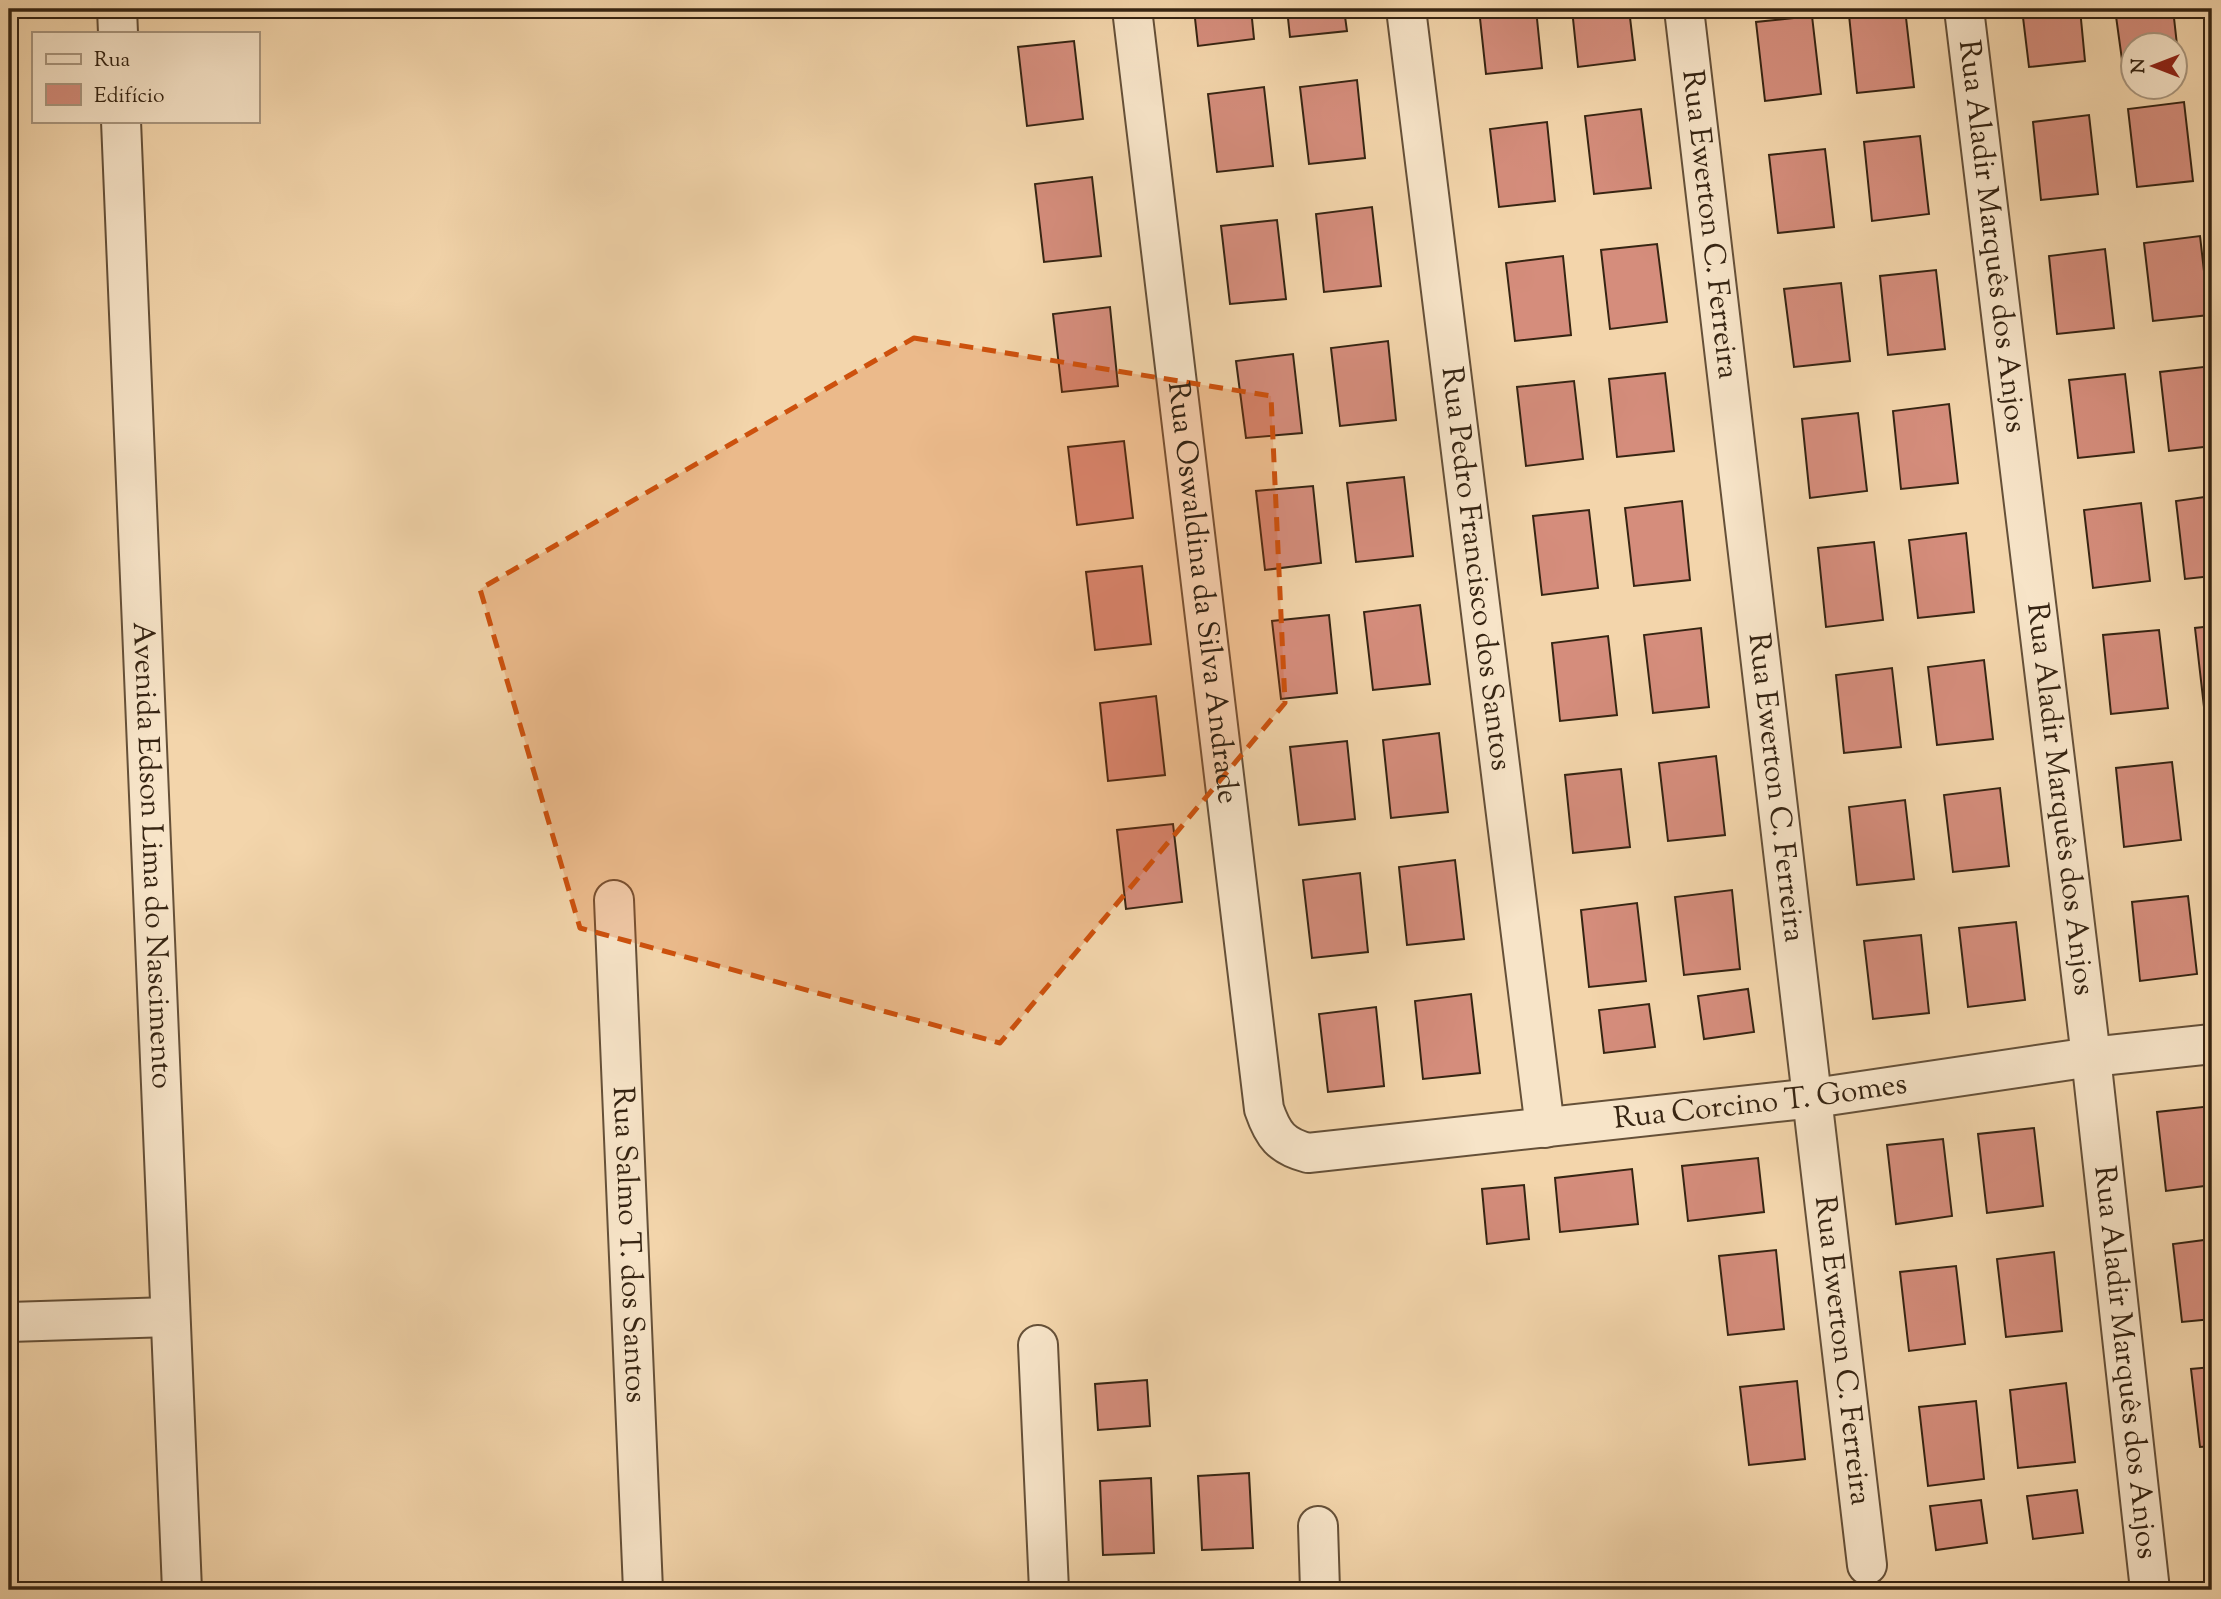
<svg xmlns="http://www.w3.org/2000/svg" width="2221" height="1599" viewBox="0 0 2221 1599" font-family="'Sorts Mill Goudy',serif">
<style>
.building{fill:#d58d7c;stroke:#362412;stroke-width:2}
.lines{fill:none;stroke-linecap:round;stroke-linejoin:round}
.minor-casing{stroke:#655038;stroke-width:42}
.minor{stroke:#f7e4c8;stroke-width:38}
.marked{fill:#cd510d;fill-opacity:0.2;stroke:#cd510d;stroke-width:5;stroke-dasharray:14 9;stroke-linejoin:round}
.labels{text-anchor:middle;dominant-baseline:central;stroke-width:7;stroke-linejoin:round;paint-order:stroke}
.street-label{font-size:30px;fill:#362412;stroke:#f7e4c8}
</style>
<rect width="100%" height="100%" fill="#f3d5ab"/>
<filter id="stains"><feTurbulence type="fractalNoise" baseFrequency=".00286" numOctaves="4"/><feColorMatrix values="0 0 0 0 .2 0 0 0 0 .09 0 0 0 0 .02 0 0 0 .5 -.17"/></filter>
<radialGradient id="worn" r=".72"><stop offset=".6" stop-color="#630" stop-opacity="0"/><stop offset="1" stop-color="#630" stop-opacity=".3"/></radialGradient>
<!-- building -->
<path class="building" d="M 1194,9 L 1251,9 L 1254,39 L 1198,46 Z
M 1287,9 L 1344,9 L 1347,31 L 1290,37 Z
M 1479,9 L 1536,9 L 1542,68 L 1486,74 Z
M 1572,9 L 1629,9 L 1635,60 L 1578,67 Z
M 1905,9 L 1914,87 L 1857,93 L 1849,15 Z
M 2022,9 L 2080,9 L 2085,61 L 2029,67 Z
M 2115,9 L 2173,9 L 2178,54 L 2176,46 L 2134,46 L 2134,59 L 2122,60 Z
M 1812,16 L 1821,94 L 1765,101 L 1756,22 Z
M 1074,41 L 1083,119 L 1027,126 L 1018,47 Z
M 1357,80 L 1365,158 L 1309,164 L 1300,87 Z
M 1264,87 L 1273,166 L 1217,172 L 1208,94 Z
M 2184,102 L 2193,181 L 2137,187 L 2128,109 Z
M 1641,109 L 1651,188 L 1594,194 L 1585,116 Z
M 2089,115 L 2098,194 L 2041,200 L 2033,122 Z
M 1547,122 L 1555,201 L 1499,207 L 1490,129 Z
M 1920,136 L 1929,214 L 1872,221 L 1864,142 Z
M 1825,149 L 1834,227 L 1778,233 L 1769,155 Z
M 1092,177 L 1101,256 L 1044,262 L 1035,184 Z
M 1372,207 L 1381,286 L 1324,292 L 1316,214 Z
M 1277,220 L 1286,299 L 1230,304 L 1221,226 Z
M 2200,236 L 2209,315 L 2153,321 L 2144,243 Z
M 1657,244 L 1667,322 L 1610,329 L 1601,250 Z
M 2105,249 L 2114,328 L 2057,334 L 2049,256 Z
M 1563,256 L 1571,335 L 1515,341 L 1506,263 Z
M 1936,270 L 1945,349 L 1888,355 L 1880,276 Z
M 1841,283 L 1850,361 L 1794,367 L 1784,289 Z
M 1110,307 L 1118,386 L 1062,392 L 1053,314 Z
M 1388,341 L 1396,420 L 1340,426 L 1331,348 Z
M 1293,354 L 1302,433 L 1246,438 L 1236,361 Z
M 2212,366 L 2212,446 L 2169,451 L 2160,372 Z
M 1665,373 L 1674,451 L 1617,457 L 1609,379 Z
M 2125,374 L 2134,452 L 2078,458 L 2069,380 Z
M 1574,381 L 1583,459 L 1526,466 L 1517,387 Z
M 1949,404 L 1958,483 L 1901,489 L 1893,411 Z
M 1858,413 L 1867,491 L 1810,498 L 1802,419 Z
M 1124,441 L 1133,518 L 1077,525 L 1068,447 Z
M 1404,477 L 1413,556 L 1356,562 L 1347,483 Z
M 1313,486 L 1321,563 L 1265,570 L 1256,491 Z
M 2212,496 L 2212,576 L 2185,579 L 2176,501 Z
M 1682,501 L 1690,580 L 1634,586 L 1625,508 Z
M 2141,503 L 2150,581 L 2093,588 L 2084,510 Z
M 1589,510 L 1598,588 L 1542,595 L 1533,516 Z
M 1966,533 L 1974,612 L 1918,618 L 1909,540 Z
M 1874,542 L 1883,620 L 1826,627 L 1818,548 Z
M 1142,566 L 1151,644 L 1095,650 L 1086,572 Z
M 1420,605 L 1430,684 L 1373,690 L 1364,612 Z
M 1329,615 L 1337,693 L 1281,699 L 1272,621 Z
M 2212,626 L 2212,706 L 2204,707 L 2195,628 Z
M 1701,628 L 1709,707 L 1653,713 L 1644,635 Z
M 2159,630 L 2168,708 L 2111,714 L 2103,635 Z
M 1608,636 L 1617,715 L 1560,721 L 1552,643 Z
M 1984,660 L 1993,739 L 1937,745 L 1928,667 Z
M 1892,668 L 1901,747 L 1844,753 L 1836,675 Z
M 1156,696 L 1165,775 L 1108,781 L 1100,703 Z
M 1439,733 L 1448,812 L 1391,818 L 1383,740 Z
M 1347,741 L 1355,819 L 1299,825 L 1290,747 Z
M 1716,756 L 1725,835 L 1668,841 L 1659,763 Z
M 2172,762 L 2181,840 L 2124,847 L 2116,768 Z
M 1621,769 L 1630,847 L 1573,853 L 1565,775 Z
M 2000,788 L 2009,866 L 1953,872 L 1944,795 Z
M 1905,800 L 1914,879 L 1857,885 L 1849,807 Z
M 1173,824 L 1182,902 L 1126,909 L 1117,830 Z
M 1455,860 L 1464,939 L 1407,945 L 1399,867 Z
M 1360,873 L 1368,952 L 1312,958 L 1303,880 Z
M 1732,890 L 1740,969 L 1684,975 L 1675,897 Z
M 2188,896 L 2197,974 L 2140,981 L 2132,902 Z
M 1637,903 L 1646,981 L 1589,987 L 1581,910 Z
M 2016,922 L 2025,1000 L 1968,1007 L 1959,928 Z
M 1921,935 L 1929,1013 L 1873,1019 L 1864,941 Z
M 1748,989 L 1754,1032 L 1704,1039 L 1698,996 Z
M 1471,994 L 1480,1073 L 1423,1079 L 1415,1001 Z
M 1649,1004 L 1655,1047 L 1604,1053 L 1599,1010 Z
M 1376,1007 L 1384,1086 L 1328,1092 L 1319,1014 Z
M 2212,1106 L 2212,1185 L 2166,1191 L 2157,1112 Z
M 2034,1128 L 2043,1206 L 1987,1213 L 1978,1134 Z
M 1943,1139 L 1952,1216 L 1896,1224 L 1887,1145 Z
M 1758,1158 L 1764,1212 L 1688,1221 L 1682,1166 Z
M 1632,1169 L 1638,1224 L 1560,1232 L 1555,1178 Z
M 1524,1185 L 1529,1239 L 1487,1244 L 1482,1189 Z
M 2212,1239 L 2212,1319 L 2182,1322 L 2173,1244 Z
M 1776,1250 L 1784,1329 L 1728,1335 L 1719,1256 Z
M 2054,1252 L 2062,1331 L 2006,1337 L 1997,1259 Z
M 1956,1266 L 1965,1344 L 1909,1351 L 1900,1272 Z
M 2212,1367 L 2212,1446 L 2200,1447 L 2191,1369 Z
M 1147,1380 L 1150,1426 L 1098,1430 L 1095,1384 Z
M 1797,1381 L 1805,1459 L 1749,1465 L 1740,1387 Z
M 2066,1383 L 2075,1462 L 2018,1468 L 2010,1390 Z
M 1976,1401 L 1984,1479 L 1928,1486 L 1919,1407 Z
M 1249,1473 L 1253,1548 L 1202,1550 L 1198,1476 Z
M 1151,1478 L 1154,1553 L 1103,1555 L 1100,1481 Z
M 2077,1490 L 2083,1533 L 2033,1539 L 2027,1496 Z
M 2212,1497 L 2212,1541 L 2208,1498 Z
M 1981,1500 L 1987,1543 L 1936,1550 L 1930,1506 Z"/>
<g class="lines">
<!-- minor casing -->
<g class="minor-casing">
<g id="minor">
<path d="M 117,9 L 118,33"/>
<path id="s1" d="M 1132,9 L 1264,1109 C 1273,1135 1281,1146 1308,1153 L 1814,1098 L 2091,1057 L 2212,1044"/>
<path id="s2" d="M 1406,9 L 1545,1128"/>
<path id="s3" d="M 1684,9 L 1867,1565"/>
<path id="s4" d="M 1964,9 L 2091,1057 L 2150,1590"/>
<path id="s5" d="M 121,121 L 182,1590"/>
<path id="s6" d="M 614,900 L 643,1590"/>
<path d="M 9,1322 L 170,1317"/>
<path d="M 1038,1345 L 1049,1590"/>
<path d="M 1318,1526 L 1320,1590"/>
</g>
</g>
<!-- minor -->
<use href="#minor" class="minor"/>
</g>
<!-- marked area -->
<path class="marked" d="M 914,338 L 1271,396 L 1285,703 L 1000,1043 L 580,928 L 480,589 Z"/>
<g class="labels">
<!-- street labels -->
<g class="street-label">
<text stroke="none"><textPath href="#s3" startOffset="217">Rua Ewerton C. Ferreira</textPath></text>
<text stroke="none"><textPath href="#s4" startOffset="229">Rua Aladir Marquês dos Anjos</textPath></text>
<text stroke="none"><textPath href="#s2" startOffset="564">Rua Pedro Francisco dos Santos</textPath></text>
<text stroke="none"><textPath href="#s1" startOffset="588">Rua Oswaldina da Silva Andrade</textPath></text>
<text stroke="none"><textPath href="#s3" startOffset="784">Rua Ewerton C. Ferreira</textPath></text>
<text stroke="none"><textPath href="#s4" startOffset="796">Rua Aladir Marquês dos Anjos</textPath></text>
<text stroke="none"><textPath href="#s5" startOffset="735">Avenida Edson Lima do Nascimento</textPath></text>
<text stroke="none"><textPath href="#s1" startOffset="1629">Rua Corcino T. Gomes</textPath></text>
<text stroke="none"><textPath href="#s6" startOffset="345">Rua Salmo T. dos Santos</textPath></text>
<text stroke="none"><textPath href="#s3" startOffset="1351">Rua Ewerton C. Ferreira</textPath></text>
<text stroke="none"><textPath href="#s4" startOffset="1363">Rua Aladir Marquês dos Anjos</textPath></text>
</g>
</g>
<!-- margin -->
<rect width="2221" height="1599" fill="none" stroke="#f3d5ab" stroke-width="35"/>
<rect x="10" y="10" width="2200" height="1578" fill="none" stroke="#362412" stroke-width="3.5"/>
<rect x="18" y="18" width="2186" height="1564" fill="none" stroke="#362412" stroke-width="2"/>
<!-- legend -->
<rect x="32" y="32" width="228" height="91" fill="#f7e4c8" stroke="#aa977f" stroke-width="2"/>
<rect x="46" y="54" width="35" height="10" fill="#f7e4c8" stroke="#aa977f" stroke-width="2"/>
<text x="94" y="66" font-size="21" fill="#362412">Rua</text>
<rect x="46" y="84" width="35" height="21" fill="#d58d7c" stroke="#aa977f" stroke-width="2"/>
<text x="94" y="102" font-size="21" fill="#362412">Edifício</text>
<!-- north arrow -->
<g transform="translate(2154 66) rotate(270)"><circle r="33" fill="#f7e4c8" stroke="#aa977f" stroke-width="2"/>
<path d="M0-5L12 26L0 18L-12 26Z" fill="#8f2418"/>
<text y="-10" font-size="19" font-weight="bold" text-anchor="middle" fill="#362412">N</text>
</g>
<rect width="100%" height="100%" filter="url(#stains)"/>
<rect width="100%" height="100%" fill="url(#worn)"/>
</svg>
